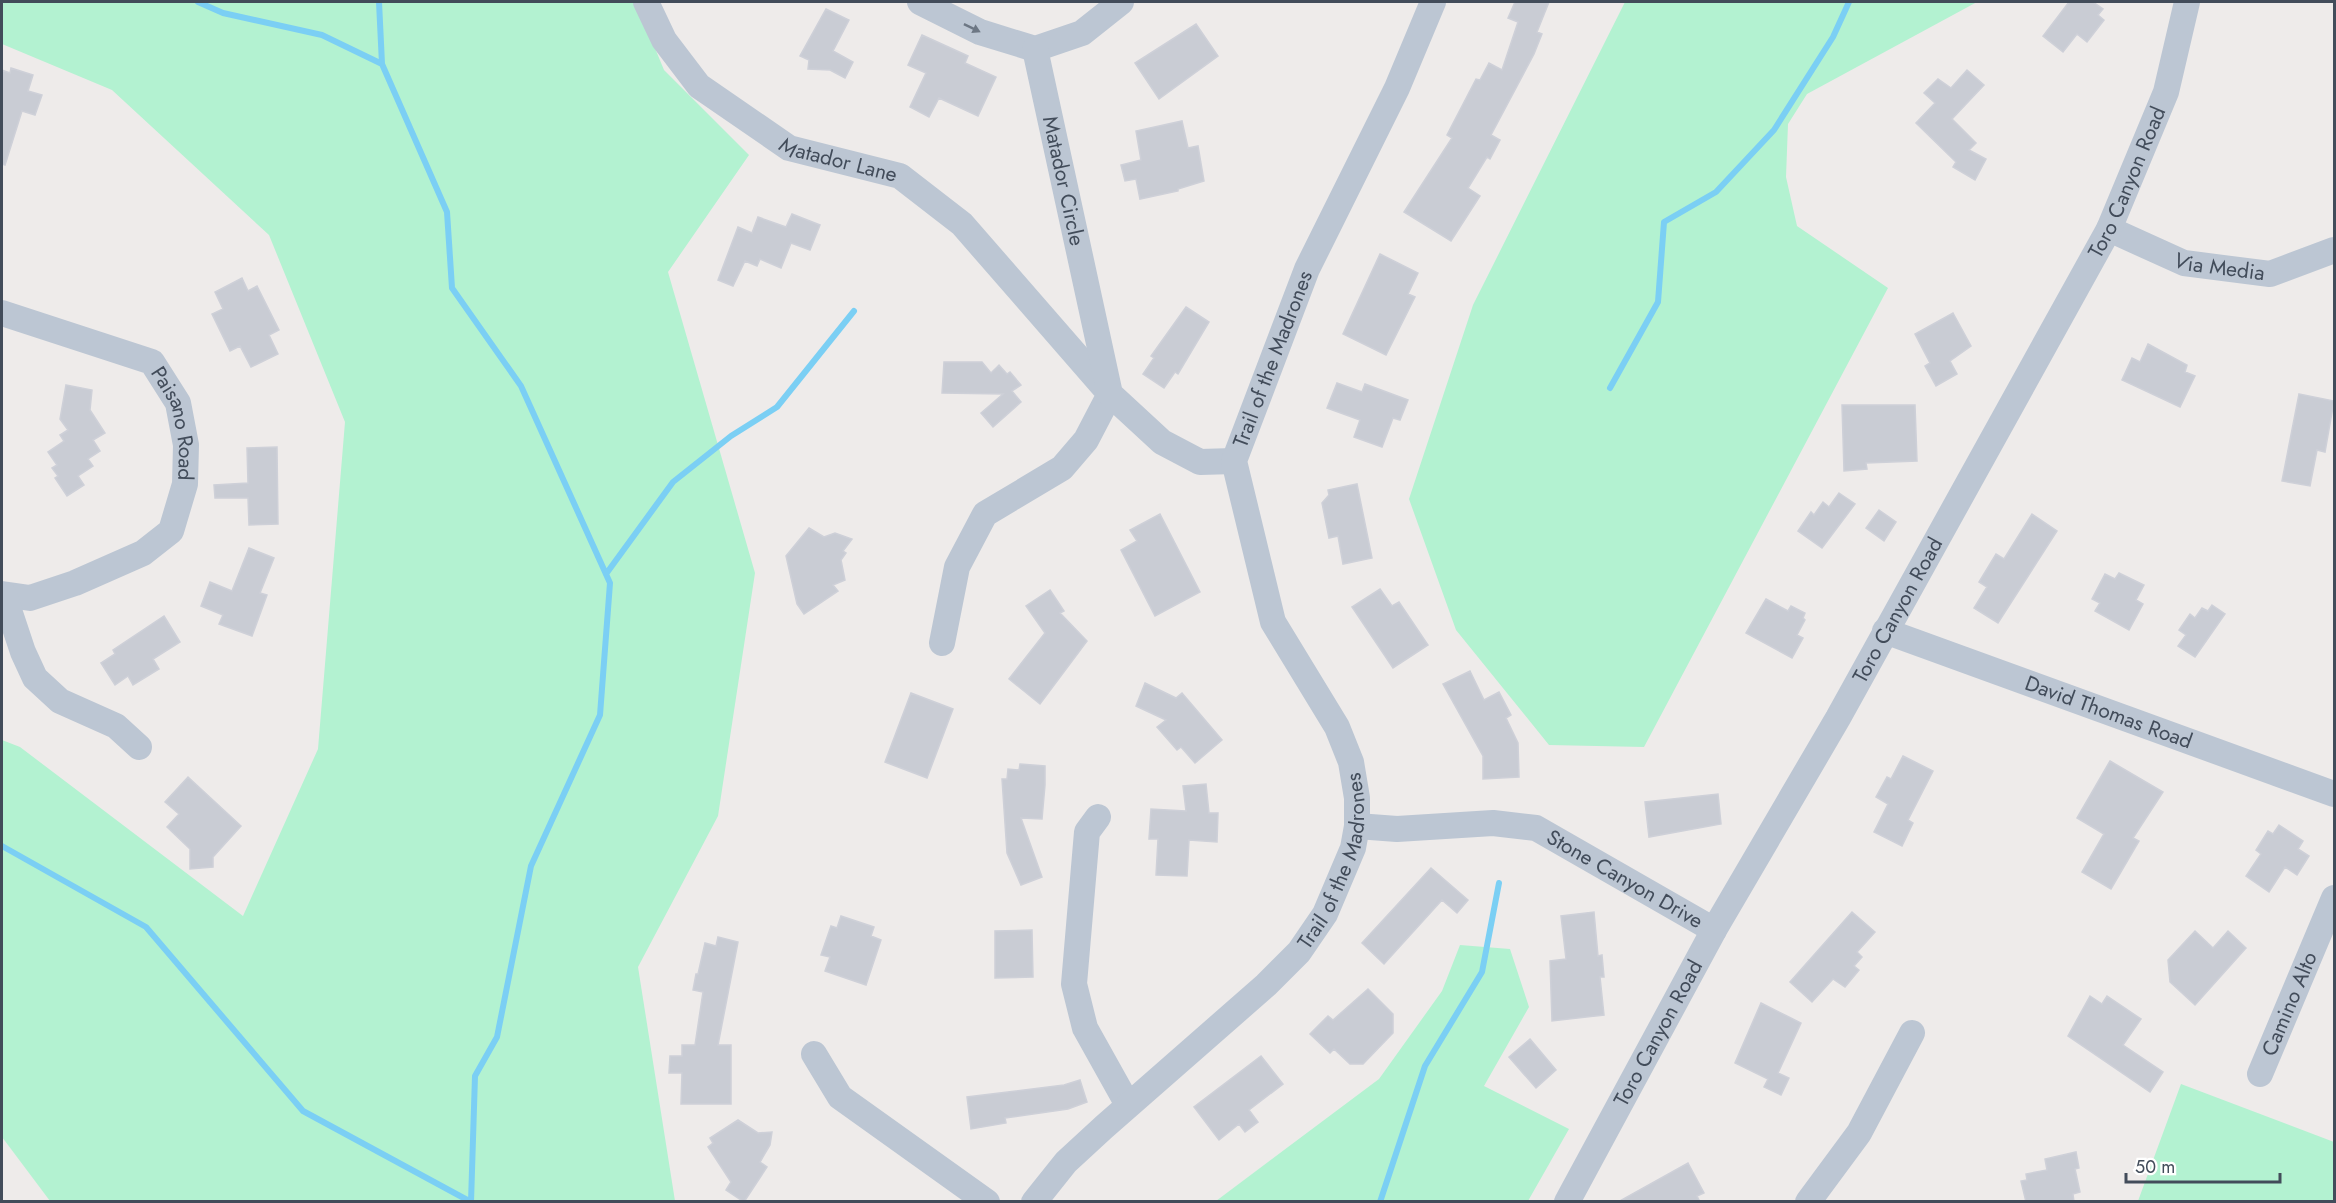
<svg xmlns="http://www.w3.org/2000/svg" width="2336" height="1203" viewBox="0 0 2336 1203" font-family="Jost,sans-serif">
<style>
.green{fill:#b3f2d1}
.lines{fill:none;stroke-linecap:round;stroke-linejoin:round}
.stream{stroke:#7bcff4;stroke-width:6}
.building{fill:#c9ccd4;stroke:#ced0d8;stroke-width:1.5}
.minor{stroke:#bcc6d3;stroke-width:26}
.oneway{fill:#6d7784}
.labels{text-anchor:middle;dominant-baseline:central;stroke-width:4.5;stroke-linejoin:round;paint-order:stroke}
.street-label{font-size:21px;fill:#424c5a;stroke:#fff}
</style>
<rect width="100%" height="100%" fill="#eeebea"/>
<!-- green -->
<path class="green" d="M 2,2 L 636,2 L 664,70 L 749,155 L 668,272 L 755,573 L 718,816 L 638,967 L 675,1201 L 50,1201 L 2,1137 L 2,740 L 20,747 L 243,916 L 318,749 L 345,422 L 269,235 L 112,90 L 2,44 Z
M 1625,2 L 1977,2 L 1807,94 L 1788,124 L 1786,177 L 1797,226 L 1888,288 L 1644,747 L 1549,745 L 1456,630 L 1409,499 L 1473,305 Z
M 1460,945 L 1510,949 L 1529,1007 L 1484,1086 L 1569,1129 L 1528,1201 L 1216,1201 L 1379,1079 L 1442,991 Z
M 2181,1084 L 2334,1142 L 2334,1201 L 2138,1201 Z"/>
<g class="lines">
<!-- stream -->
<path class="stream" d="M 198,2 L 223,13 L 322,35 L 382,64
M 1610,388 L 1658,302 L 1664,222 L 1716,192 L 1774,130 L 1833,37 L 1849,2
M 606,574 L 673,482 L 731,436 L 777,407 L 854,311
M 2,846 L 146,927 L 303,1111 L 471,1202 L 475,1076 L 497,1037 L 531,866 L 600,715 L 610,583 L 521,386 L 452,288 L 447,212 L 382,64 L 379,2
M 1380,1202 L 1425,1066 L 1482,972 L 1499,883"/>
</g>
<!-- building -->
<path class="building" d="M 1515,2 L 1549,2 L 1537,32 L 1542,34 L 1534,54 L 1491,135 L 1500,140 L 1490,159 L 1487,157 L 1468,188 L 1480,196 L 1451,241 L 1404,212 L 1452,138 L 1447,135 L 1476,79 L 1480,80 L 1489,63 L 1502,70 L 1518,22 L 1508,18 Z
M 2069,2 L 2093,2 L 2103,9 L 2098,15 L 2104,20 L 2087,42 L 2077,34 L 2063,52 L 2043,36 Z
M 826,9 L 849,20 L 833,51 L 853,62 L 845,78 L 830,70 L 808,69 L 809,60 L 800,56 Z
M 1196,24 L 1218,56 L 1159,99 L 1135,63 Z
M 922,35 L 968,56 L 965,63 L 996,77 L 978,116 L 939,98 L 929,117 L 910,107 L 926,73 L 908,65 Z
M 11,68 L 33,75 L 28,91 L 42,95 L 35,115 L 22,111 L 5,165 L 2,164 L 2,70 L 10,73 Z
M 1967,70 L 1984,85 L 1952,119 L 1976,143 L 1969,150 L 1986,159 L 1975,180 L 1953,167 L 1956,162 L 1916,123 L 1935,103 L 1924,93 L 1938,79 L 1951,88 Z
M 1182,121 L 1188,148 L 1198,146 L 1204,181 L 1178,189 L 1178,191 L 1140,199 L 1136,179 L 1125,181 L 1121,165 L 1141,160 L 1136,131 Z
M 792,214 L 820,225 L 810,250 L 791,243 L 781,268 L 760,259 L 757,266 L 745,261 L 733,286 L 718,280 L 738,227 L 752,233 L 758,217 L 786,227 Z
M 1380,254 L 1418,273 L 1408,294 L 1415,297 L 1386,355 L 1343,334 Z
M 242,278 L 248,291 L 257,286 L 279,330 L 269,335 L 278,354 L 251,367 L 240,346 L 230,351 L 212,314 L 223,309 L 215,292 Z
M 1186,307 L 1209,322 L 1178,374 L 1175,372 L 1164,388 L 1143,374 L 1154,358 L 1151,356 Z
M 1953,313 L 1971,346 L 1950,361 L 1957,374 L 1936,386 L 1925,366 L 1930,363 L 1915,334 Z
M 2148,344 L 2187,365 L 2185,372 L 2195,376 L 2180,407 L 2122,380 L 2132,358 L 2140,362 Z
M 944,362 L 982,362 L 991,373 L 999,365 L 1007,374 L 1010,372 L 1021,385 L 1012,391 L 1021,402 L 993,427 L 981,413 L 1003,394 L 942,393 Z
M 1337,383 L 1362,392 L 1365,384 L 1408,400 L 1400,420 L 1393,418 L 1382,447 L 1354,437 L 1360,420 L 1327,408 Z
M 66,385 L 92,390 L 90,410 L 105,433 L 93,440 L 100,451 L 88,459 L 93,466 L 78,476 L 84,485 L 67,496 L 55,478 L 58,476 L 52,468 L 57,465 L 48,452 L 64,441 L 60,435 L 68,430 L 60,419 Z
M 2299,394 L 2334,401 L 2325,452 L 2317,450 L 2310,486 L 2282,481 Z
M 1842,405 L 1915,405 L 1917,461 L 1866,463 L 1867,469 L 1844,471 Z
M 277,447 L 278,524 L 249,525 L 248,498 L 215,498 L 214,485 L 248,483 L 247,448 Z
M 1357,484 L 1372,558 L 1343,564 L 1338,536 L 1329,538 L 1322,503 L 1329,495 L 1328,490 Z
M 1839,493 L 1855,504 L 1822,548 L 1798,531 L 1811,512 L 1814,515 L 1823,502 L 1829,507 Z
M 1879,510 L 1896,522 L 1884,541 L 1866,528 Z
M 1160,514 L 1200,592 L 1155,616 L 1121,550 L 1137,541 L 1130,530 Z
M 2032,514 L 2057,531 L 1998,623 L 1974,608 L 1987,587 L 1979,582 L 1996,554 L 2004,559 Z
M 809,528 L 824,537 L 835,533 L 852,539 L 843,551 L 846,553 L 841,560 L 845,580 L 833,585 L 838,591 L 804,614 L 797,604 L 786,556 Z
M 249,548 L 274,558 L 260,593 L 267,595 L 252,636 L 219,624 L 223,615 L 201,606 L 210,582 L 232,591 Z
M 2119,573 L 2144,585 L 2136,600 L 2143,604 L 2129,630 L 2095,611 L 2100,603 L 2092,599 L 2105,574 L 2115,579 Z
M 1380,589 L 1392,606 L 1399,602 L 1428,645 L 1393,668 L 1352,607 Z
M 1050,590 L 1064,611 L 1060,613 L 1087,641 L 1040,704 L 1009,679 L 1045,633 L 1026,606 Z
M 1766,599 L 1788,611 L 1791,606 L 1805,613 L 1803,618 L 1805,620 L 1797,635 L 1803,638 L 1792,658 L 1746,633 Z
M 2212,605 L 2225,614 L 2195,657 L 2178,646 L 2186,635 L 2179,630 L 2190,614 L 2195,618 L 2202,608 L 2208,611 Z
M 164,616 L 180,642 L 153,659 L 159,669 L 133,685 L 128,676 L 115,685 L 101,663 L 115,654 L 113,650 Z
M 1470,671 L 1484,700 L 1499,692 L 1511,715 L 1506,718 L 1518,743 L 1519,777 L 1483,779 L 1483,756 L 1443,684 Z
M 1145,683 L 1176,698 L 1182,693 L 1222,740 L 1195,763 L 1181,747 L 1177,750 L 1157,727 L 1166,720 L 1136,706 Z
M 911,693 L 953,709 L 927,778 L 885,762 Z
M 1903,756 L 1933,771 L 1908,820 L 1913,823 L 1902,846 L 1874,832 L 1888,804 L 1876,797 L 1887,777 L 1891,779 Z
M 2110,761 L 2163,792 L 2133,838 L 2139,841 L 2111,889 L 2082,872 L 2104,834 L 2077,818 Z
M 1020,764 L 1045,766 L 1045,785 L 1042,819 L 1021,818 L 1042,877 L 1021,885 L 1007,853 L 1002,779 L 1007,779 L 1008,769 L 1019,770 Z
M 188,777 L 241,826 L 213,857 L 213,867 L 190,869 L 190,849 L 167,827 L 179,814 L 165,802 Z
M 1206,784 L 1209,813 L 1218,813 L 1217,842 L 1189,840 L 1187,876 L 1156,875 L 1158,839 L 1149,839 L 1151,809 L 1186,811 L 1183,786 Z
M 1718,794 L 1721,824 L 1649,837 L 1645,802 Z
M 2279,825 L 2303,841 L 2298,849 L 2309,856 L 2297,875 L 2285,867 L 2269,892 L 2246,876 L 2261,854 L 2256,850 L 2268,831 L 2273,834 Z
M 1431,868 L 1468,900 L 1457,913 L 1442,900 L 1384,964 L 1362,943 Z
M 1594,912 L 1598,956 L 1602,955 L 1604,977 L 1600,977 L 1604,1015 L 1552,1021 L 1550,961 L 1566,959 L 1561,916 Z
M 1852,912 L 1875,932 L 1857,952 L 1862,957 L 1854,966 L 1859,970 L 1845,987 L 1833,979 L 1812,1002 L 1790,982 Z
M 841,916 L 874,927 L 871,936 L 881,940 L 866,985 L 825,971 L 830,957 L 821,955 L 831,926 L 837,928 Z
M 1032,930 L 1033,977 L 995,978 L 995,931 Z
M 2195,931 L 2213,948 L 2228,931 L 2246,948 L 2195,1005 L 2170,982 L 2168,960 Z
M 718,937 L 738,942 L 718,1045 L 731,1045 L 731,1104 L 681,1104 L 682,1073 L 669,1073 L 670,1056 L 682,1056 L 682,1045 L 695,1045 L 703,992 L 693,990 L 696,974 L 698,974 L 705,943 L 716,946 Z
M 1368,989 L 1393,1014 L 1393,1033 L 1363,1064 L 1350,1064 L 1334,1049 L 1330,1053 L 1310,1034 L 1328,1016 L 1333,1020 Z
M 2090,996 L 2102,1004 L 2107,996 L 2141,1019 L 2123,1045 L 2163,1072 L 2150,1092 L 2068,1036 Z
M 1761,1003 L 1801,1023 L 1778,1073 L 1789,1078 L 1781,1095 L 1764,1087 L 1768,1079 L 1735,1063 Z
M 1530,1039 L 1556,1070 L 1536,1088 L 1509,1057 Z
M 1261,1056 L 1283,1084 L 1249,1110 L 1258,1122 L 1245,1132 L 1239,1124 L 1219,1140 L 1194,1107 Z
M 1080,1080 L 1087,1102 L 1068,1109 L 1005,1118 L 1006,1123 L 971,1129 L 967,1097 L 1064,1085 Z
M 738,1120 L 758,1133 L 772,1132 L 770,1145 L 760,1162 L 767,1167 L 744,1202 L 726,1190 L 731,1182 L 708,1147 L 713,1143 L 710,1138 Z
M 2076,1152 L 2079,1168 L 2075,1169 L 2080,1192 L 2073,1194 L 2074,1202 L 2026,1202 L 2021,1181 L 2027,1180 L 2026,1174 L 2047,1170 L 2045,1159 Z
M 1688,1163 L 1704,1193 L 1697,1196 L 1700,1202 L 1618,1202 Z"/>
<g class="lines">
<!-- minor -->
<g class="minor">
<path id="s1" d="M 646,2 L 664,40 L 699,86 L 789,148 L 900,176 L 962,224 L 1110,394 L 1086,440 L 1062,468 L 985,514 L 957,567 L 942,643"/>
<path d="M 920,2 L 980,32 L 1035,49 L 1082,33 L 1121,2"/>
<path id="s2" d="M 1035,49 L 1110,394 L 1162,442 L 1200,462 L 1234,461"/>
<path id="s3" d="M 2109,229 L 2184,263 L 2270,274 L 2334,250"/>
<path id="s4" d="M 2,313 L 152,362 L 178,403 L 186,445 L 185,484 L 171,531 L 143,553 L 75,583 L 30,598 L 2,594"/>
<path d="M 4,595 L 23,652 L 35,678 L 60,701 L 116,726 L 139,747"/>
<path id="s5" d="M 1885,631 L 2334,794"/>
<path d="M 1098,817 L 1087,832 L 1074,984 L 1085,1028 L 1128,1105"/>
<path id="s6" d="M 1357,826 L 1397,829 L 1493,823 L 1536,828 L 1714,930"/>
<path d="M 814,1054 L 840,1097 L 987,1202"/>
<path id="s7" d="M 2260,1074 L 2334,898"/>
<path id="s8" d="M 1034,1202 L 1066,1162 L 1104,1127 L 1266,985 L 1299,952 L 1325,914 L 1353,848 L 1357,826 L 1357,798 L 1351,762 L 1337,727 L 1273,622 L 1234,461 L 1307,269 L 1397,88 L 1433,2"/>
<path id="s9" d="M 1567,1202 L 1714,930 L 1838,718 L 2109,229 L 2166,92 L 2187,2"/>
<path d="M 1808,1202 L 1859,1133 L 1912,1033"/>
</g>
</g>
<!-- one-way arrows -->
<defs><path id="oneway-solid" d="M-6-.8H1V-3.2L6.5 0L1 3.2V.8H-6Z" transform="scale(1.5)"/></defs>
<use class="oneway" href="#oneway-solid" transform="translate(972 28) rotate(26)"/>
<g class="labels">
<!-- street labels -->
<g class="street-label">
<text stroke="none"><textPath href="#s1" startOffset="260">Matador Lane</textPath></text>
<text stroke="none"><textPath href="#s2" startOffset="135">Matador Circle</textPath></text>
<text stroke="none"><textPath href="#s9" startOffset="1164">Toro Canyon Road</textPath></text>
<text stroke="none"><textPath href="#s3" startOffset="118">Via Media</textPath></text>
<text stroke="none"><textPath href="#s8" startOffset="1005">Trail of the Madrones</textPath></text>
<text stroke="none"><textPath href="#s4" startOffset="225">Paisano Road</textPath></text>
<text stroke="none"><textPath href="#s9" startOffset="678">Toro Canyon Road</textPath></text>
<text stroke="none"><textPath href="#s5" startOffset="238">David Thomas Road</textPath></text>
<text stroke="none"><textPath href="#s8" startOffset="465">Trail of the Madrones</textPath></text>
<text stroke="none"><textPath href="#s6" startOffset="282">Stone Canyon Drive</textPath></text>
<text stroke="none"><textPath href="#s7" startOffset="76">Camino Alto</textPath></text>
<text stroke="none"><textPath href="#s9" startOffset="192">Toro Canyon Road</textPath></text>
</g>
</g>
<!-- border -->
<rect width="2336" height="1203" fill="none" stroke="#424c5a" stroke-width="6"/>
<!-- scale -->
<path d="M2126 1173v9h154v-9" fill="none" stroke="#424c5a" stroke-width="3"/>
<text x="2135" y="1173" font-size="18" fill="#424c5a" stroke="#ffffff" stroke-width="4.5" paint-order="stroke">50 m</text>
</svg>
